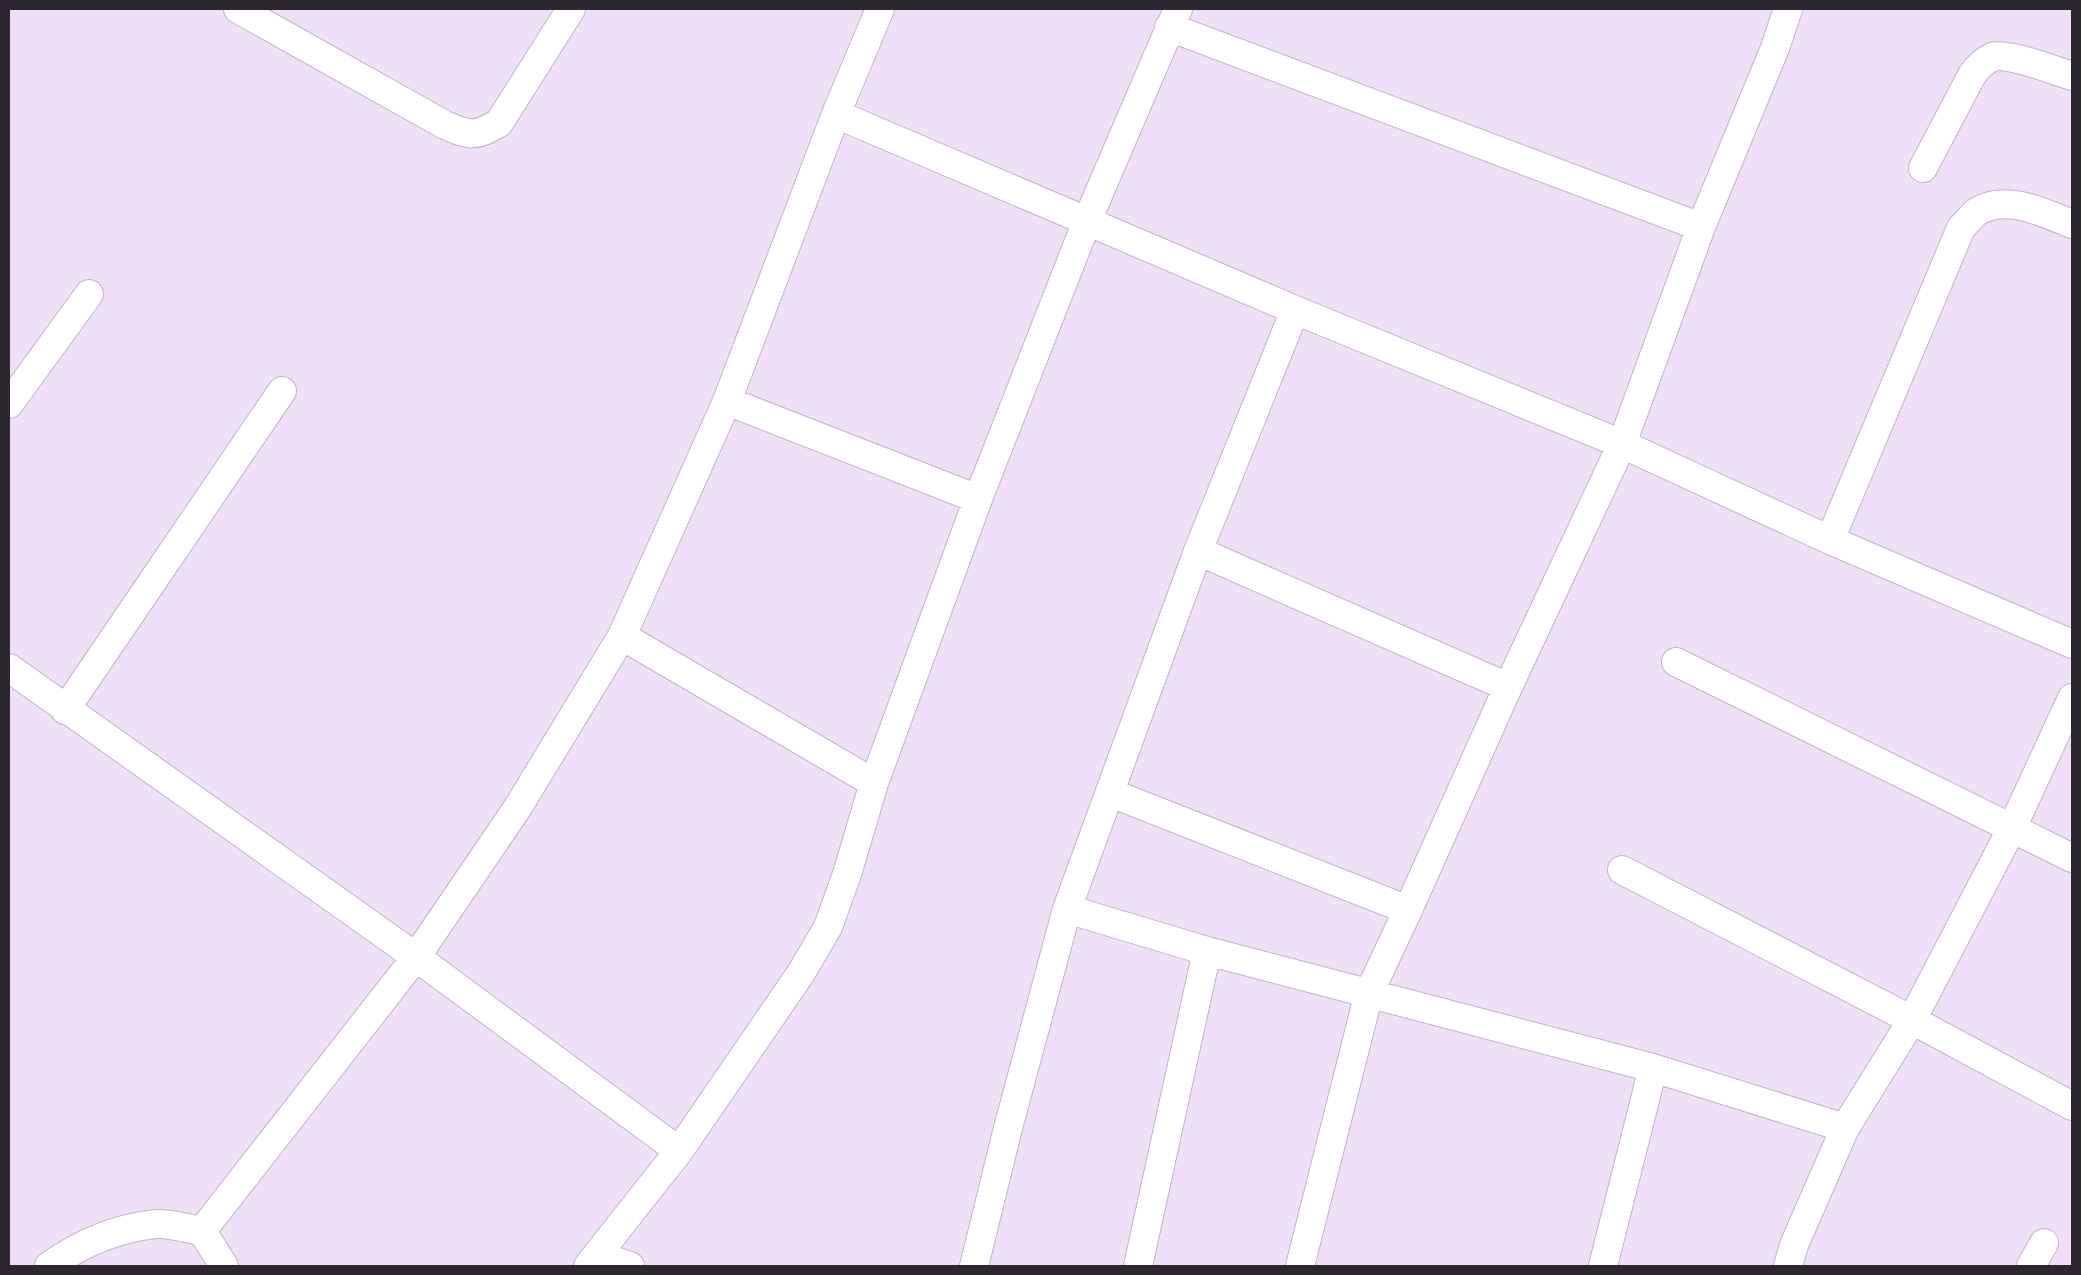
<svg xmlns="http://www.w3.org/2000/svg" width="2081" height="1275" viewBox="0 0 2081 1275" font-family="'Fira Sans Condensed',sans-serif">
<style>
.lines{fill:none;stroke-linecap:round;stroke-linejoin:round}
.minor-casing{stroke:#c2b3ca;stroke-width:30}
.minor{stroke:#fff;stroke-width:28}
</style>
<rect width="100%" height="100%" fill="#efdff7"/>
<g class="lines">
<!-- minor casing -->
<g class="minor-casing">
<path id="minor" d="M 238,9 L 445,125 C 470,136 475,137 499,123 L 571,9
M 1169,27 L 1701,227
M 836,114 L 880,9
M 1923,168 L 1972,75 C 1977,68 1984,61 1992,57 C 2007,52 2056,71 2072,76
M 727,401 L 978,499
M 9,404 L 89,294
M 1830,540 L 1961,228 C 1966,223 1972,215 1978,211 C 2007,194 2044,213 2072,224
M 1198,551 L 1508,687
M 622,636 L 874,783
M 1676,662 L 2072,858
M 9,668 L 416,957 L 679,1151
M 65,710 L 282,391
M 1111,793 L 1408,910
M 1622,870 L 1912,1020 L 2012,828 L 2072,698
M 1067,909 L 1207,951 L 1653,1068 L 1845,1128 L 1794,1245 L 1788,1266
M 1845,1128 L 1912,1020 L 2072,1106
M 597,1255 L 630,1266
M 49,1266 C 80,1244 117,1228 156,1224 C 171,1223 188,1229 202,1231
M 224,1266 L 202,1231 L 416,957 L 518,807 L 622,636 L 727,401 L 836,114 L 1295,310 L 1622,444 L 1830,540 L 2072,644
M 588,1266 L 679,1151 L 801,973 L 828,927 L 847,874 L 874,783 L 978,499 L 1087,221 L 1178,9
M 974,1266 L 1008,1128 L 1067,909 L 1198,551 L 1295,310
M 1138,1266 L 1207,951
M 1300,1266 L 1369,993 L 1408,910 L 1508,687 L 1622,444 L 1701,227 L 1775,48 L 1788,9
M 1603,1266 L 1653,1068
M 2031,1266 L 2044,1243"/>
</g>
<!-- minor -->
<use href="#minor" class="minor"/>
</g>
<!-- border -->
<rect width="2081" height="1275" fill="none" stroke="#2c262e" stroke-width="20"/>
</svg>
